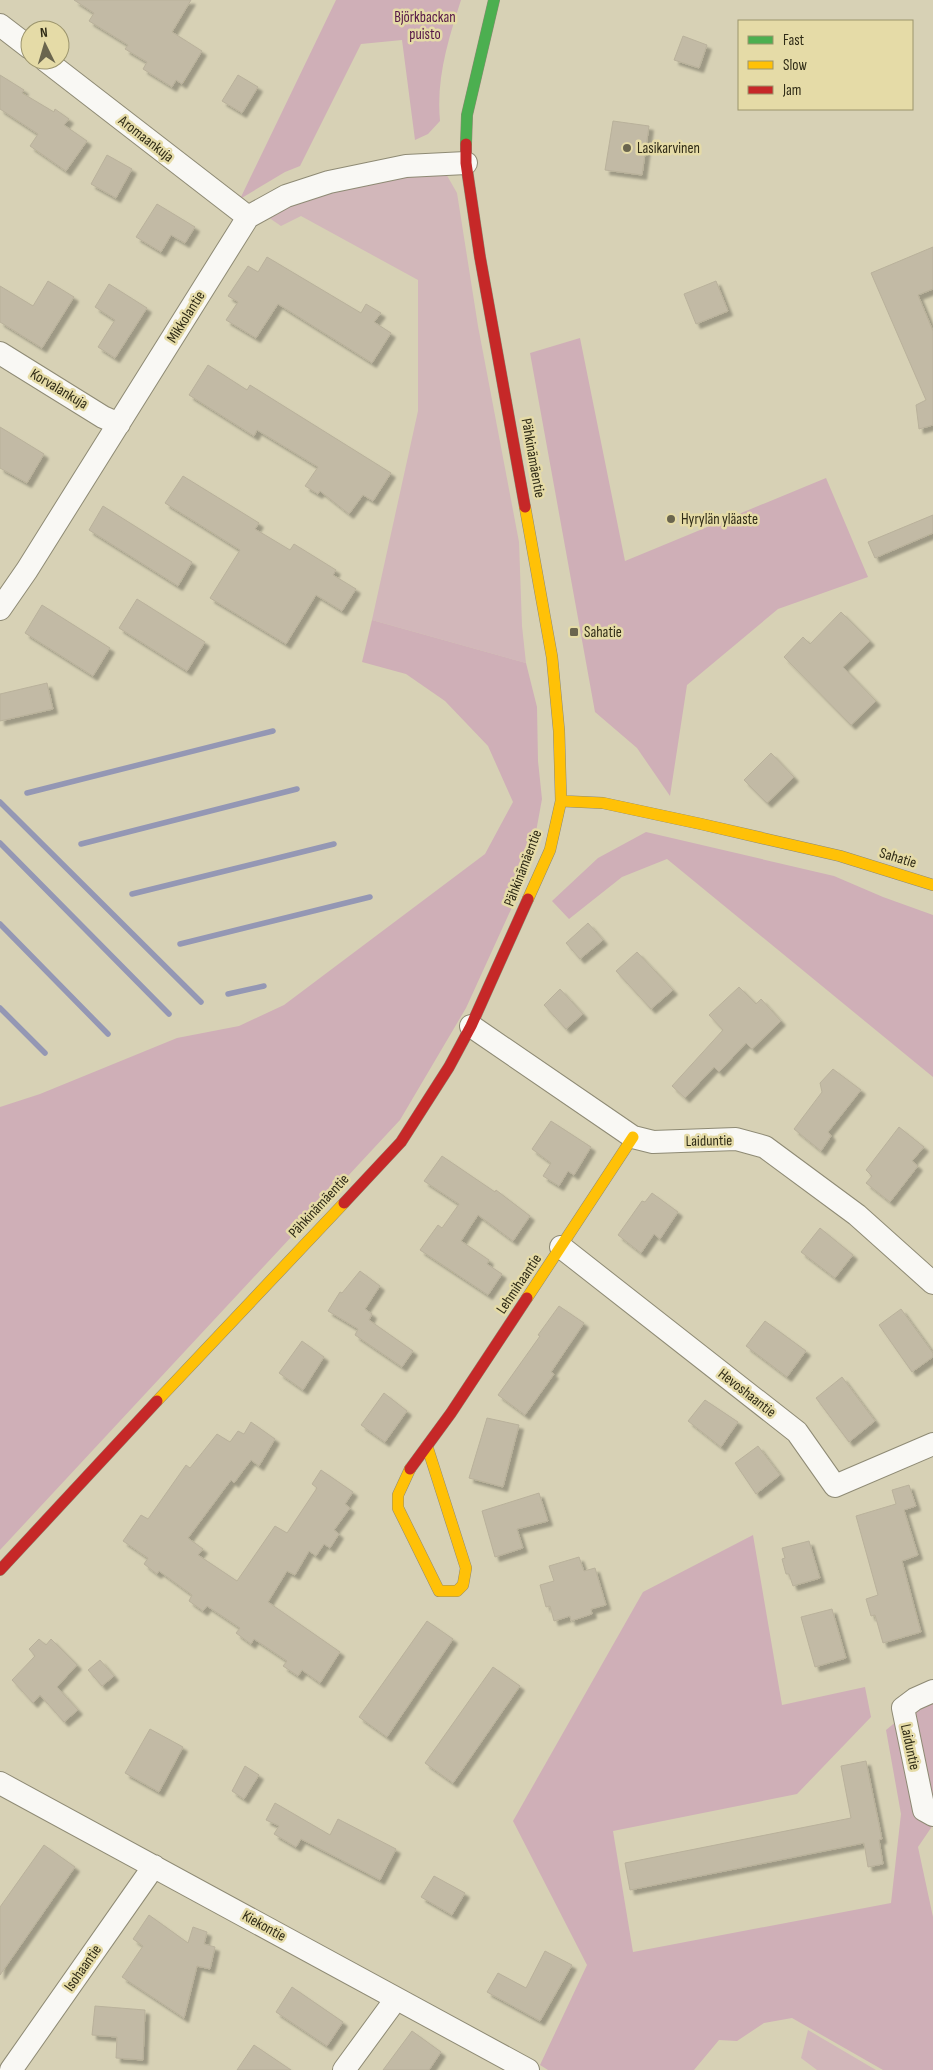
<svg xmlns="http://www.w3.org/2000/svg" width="933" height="2070" viewBox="0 0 933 2070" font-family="'Sofia Sans Condensed',sans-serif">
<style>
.green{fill:#d2b7ba}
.forest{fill:#cfafb7}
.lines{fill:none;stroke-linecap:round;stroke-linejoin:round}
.stream{stroke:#9497b4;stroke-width:5.5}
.building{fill:#c2baa5;stroke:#b9b19b;filter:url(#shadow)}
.street-casing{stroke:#8e8a74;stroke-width:24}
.fast-casing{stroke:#8e8a74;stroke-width:12}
.slow-casing{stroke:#8e8a74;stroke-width:12}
.jam-casing{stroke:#8e8a74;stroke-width:12}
.street{stroke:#f9f8f4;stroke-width:22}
.fast{stroke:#4caf50;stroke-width:11}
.slow{stroke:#ffc107;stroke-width:11}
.jam{stroke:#c62828;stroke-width:11}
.poi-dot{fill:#6a654e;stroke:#e5dba7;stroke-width:2}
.labels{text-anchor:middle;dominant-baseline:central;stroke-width:5;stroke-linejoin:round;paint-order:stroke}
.park-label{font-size:15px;fill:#541546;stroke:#e5dba7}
.street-label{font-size:15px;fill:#2f2b16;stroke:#e5dba7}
.poi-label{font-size:15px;fill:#2f2b16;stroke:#e5dba7;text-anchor:start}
</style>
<defs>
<filter id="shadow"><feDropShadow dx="4.5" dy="4.5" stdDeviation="1" flood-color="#0004"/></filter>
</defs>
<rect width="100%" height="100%" fill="#d7d1b5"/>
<!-- green -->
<path class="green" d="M 445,172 L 457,193 L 478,326 L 519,542 L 522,626 L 526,663 L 372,620 L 418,411 L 418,280 L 301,216 L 281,226 L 265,215 L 289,203 L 408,174 Z
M 808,2030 L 876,2070 L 817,2070 L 801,2058 Z"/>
<!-- forest -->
<path class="forest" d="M 336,0 L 461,0 C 448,40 436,79 440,121 L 428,134 L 415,140 L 402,40 L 361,44 L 300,166 L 285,172 L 240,199 Z
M 580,338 L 625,561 L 826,478 L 868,577 L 778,609 L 687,685 L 670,796 L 637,748 L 595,712 L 530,353 Z
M 372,620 L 526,663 L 537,707 L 538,761 L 542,799 L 529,870 L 466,1008 L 400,1120 L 0,1550 L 0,1107 L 40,1094 L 177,1038 L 239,1026 L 284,1005 L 485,854 L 513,802 L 488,746 L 445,701 L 406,674 L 362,662 Z
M 646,832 L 834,876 L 883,897 L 933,915 L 933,1077 L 667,859 L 622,877 L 569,919 L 552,901 L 598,858 Z
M 753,1535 L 782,1705 L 865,1687 L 871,1717 L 797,1794 L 613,1831 L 633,1952 L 891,1903 L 901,1814 L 886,1730 L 919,1703 L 933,1697 L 933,1825 L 918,1847 L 933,1917 L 933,2070 L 883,2070 L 792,2018 L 764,2023 L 737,2041 L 719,2040 L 694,2070 L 548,2070 L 540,2065 L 587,1965 L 513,1821 L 643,1592 Z"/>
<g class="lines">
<!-- stream -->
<path class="stream" d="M 27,793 L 273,731
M 0,802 L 201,1002
M 0,843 L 169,1014
M 81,844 L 297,789
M 132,894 L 334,844
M 0,924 L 108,1034
M 180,944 L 370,897
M 228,994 L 264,986
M 0,1008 L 45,1053"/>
</g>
<!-- building -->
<path class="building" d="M 74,0 L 191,0 L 172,32 L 202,51 L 182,84 L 176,80 L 172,87 L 143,69 L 147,62 L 125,49 L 128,45 L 89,21 L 94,13 Z
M 683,36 L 707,45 L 699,68 L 674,60 Z
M 0,75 L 24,90 L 22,93 L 54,112 L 55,109 L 69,119 L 64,125 L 87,141 L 66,171 L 30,146 L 38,134 L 0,109 Z
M 238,75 L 258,87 L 242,113 L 222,101 Z
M 613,121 L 649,126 L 642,175 L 605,170 Z
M 107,155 L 132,169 L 116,198 L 91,184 Z
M 157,204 L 195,227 L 185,243 L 171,235 L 161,252 L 136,237 Z
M 933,247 L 933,289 L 918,295 L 933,331 L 933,425 L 919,429 L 916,405 L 926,400 L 871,273 Z
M 267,257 L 361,313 L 366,304 L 381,313 L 374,322 L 391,333 L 372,363 L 278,304 L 256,338 L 226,320 L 238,302 L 228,296 L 248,266 L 258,272 Z
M 48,281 L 74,297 L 42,348 L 0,322 L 0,286 L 33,306 Z
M 716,281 L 728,311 L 696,324 L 684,294 Z
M 109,284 L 147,308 L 115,358 L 98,347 L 115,320 L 95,307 Z
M 208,365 L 247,390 L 250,385 L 391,473 L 373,501 L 363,495 L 349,514 L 320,491 L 318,494 L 305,486 L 318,467 L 257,430 L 254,436 L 189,395 Z
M 0,427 L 44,454 L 27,483 L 0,468 Z
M 183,476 L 259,523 L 255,529 L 290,550 L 294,544 L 336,570 L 333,575 L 356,589 L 342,611 L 316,595 L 286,644 L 210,598 L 240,550 L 165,503 Z
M 103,506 L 192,562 L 178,586 L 89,530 Z
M 933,515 L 933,533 L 875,558 L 868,542 Z
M 137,599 L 205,642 L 187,671 L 119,628 Z
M 42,605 L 110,648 L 93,676 L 25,633 Z
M 841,612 L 870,641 L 843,667 L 876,701 L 851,725 L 784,657 L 803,637 L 810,644 Z
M 47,683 L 53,709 L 0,721 L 0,694 Z
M 771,753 L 794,777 L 767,803 L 744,780 Z
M 588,923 L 603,940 L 580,959 L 566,943 Z
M 637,952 L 673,990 L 651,1009 L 616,971 Z
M 739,987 L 756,1004 L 761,999 L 781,1021 L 752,1049 L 746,1043 L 719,1072 L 714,1067 L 685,1098 L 672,1086 L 723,1030 L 709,1015 Z
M 560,989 L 583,1014 L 566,1029 L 544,1005 Z
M 833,1069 L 861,1090 L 828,1132 L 831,1136 L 821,1151 L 794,1129 L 822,1092 L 820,1083 Z
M 551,1121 L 591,1147 L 574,1175 L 568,1171 L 559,1186 L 543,1176 L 551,1163 L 532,1149 Z
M 899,1127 L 924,1147 L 912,1161 L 918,1166 L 890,1202 L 866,1183 L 872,1176 L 866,1170 Z
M 442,1156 L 495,1192 L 496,1190 L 530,1216 L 513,1241 L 478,1215 L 461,1241 L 489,1260 L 487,1264 L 502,1274 L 488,1295 L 420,1250 L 438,1225 L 442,1228 L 459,1204 L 424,1181 Z
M 652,1193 L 678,1212 L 660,1239 L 654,1234 L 641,1253 L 618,1235 L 642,1201 L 645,1202 Z
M 820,1228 L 853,1255 L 835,1278 L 801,1252 Z
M 360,1271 L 380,1286 L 365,1309 L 372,1314 L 369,1320 L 413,1351 L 402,1367 L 355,1335 L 358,1329 L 328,1311 L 340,1292 L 342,1293 Z
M 559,1306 L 584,1323 L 551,1372 L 554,1374 L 525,1415 L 498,1395 L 540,1336 L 538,1335 Z
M 901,1309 L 933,1353 L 933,1357 L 912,1372 L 879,1325 Z
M 765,1321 L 806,1351 L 787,1377 L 746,1346 Z
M 302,1341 L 324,1357 L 303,1390 L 279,1373 Z
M 842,1377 L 875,1421 L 849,1442 L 816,1398 Z
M 384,1393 L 407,1411 L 385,1442 L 361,1425 Z
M 705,1400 L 738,1422 L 721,1447 L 688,1421 Z
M 487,1418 L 519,1425 L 503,1487 L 469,1478 Z
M 251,1422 L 275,1439 L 259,1466 L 251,1460 L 234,1483 L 231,1480 L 188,1538 L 203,1549 L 198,1555 L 237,1581 L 275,1526 L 287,1533 L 317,1488 L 312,1484 L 321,1470 L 353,1492 L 345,1504 L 350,1508 L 334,1530 L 339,1534 L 330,1548 L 324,1544 L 316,1556 L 309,1551 L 295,1575 L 287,1571 L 268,1602 L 340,1652 L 320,1683 L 302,1670 L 298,1676 L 283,1666 L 287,1661 L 254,1639 L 251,1644 L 236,1633 L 240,1628 L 207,1606 L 203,1611 L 189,1601 L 192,1595 L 159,1571 L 157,1574 L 144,1564 L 148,1558 L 123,1541 L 141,1515 L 148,1519 L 186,1465 L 190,1468 L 217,1434 L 230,1442 L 238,1431 L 244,1434 Z
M 758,1446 L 780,1475 L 756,1494 L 735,1463 Z
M 909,1485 L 916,1506 L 904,1510 L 918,1555 L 902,1561 L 921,1632 L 883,1643 L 875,1615 L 871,1616 L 866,1599 L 878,1595 L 856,1516 L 896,1504 L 892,1490 Z
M 539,1493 L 548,1521 L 517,1529 L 523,1548 L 495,1557 L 482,1511 Z
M 809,1541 L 820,1578 L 793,1586 L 789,1574 L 786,1574 L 782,1559 L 785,1558 L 782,1548 Z
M 579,1557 L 584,1571 L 595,1568 L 606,1605 L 591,1609 L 592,1614 L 571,1621 L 570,1616 L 554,1621 L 550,1606 L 546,1607 L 540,1585 L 554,1581 L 549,1566 Z
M 832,1609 L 846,1658 L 815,1667 L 801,1617 Z
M 427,1621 L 453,1639 L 387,1737 L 359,1717 Z
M 39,1639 L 46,1645 L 51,1639 L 77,1665 L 57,1687 L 78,1710 L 64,1722 L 40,1695 L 33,1703 L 12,1680 L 35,1656 L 29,1649 Z
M 100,1660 L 114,1676 L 102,1686 L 88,1670 Z
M 493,1667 L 520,1686 L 453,1783 L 425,1763 Z
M 150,1729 L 183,1747 L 159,1792 L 125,1773 Z
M 866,1761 L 882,1839 L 879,1840 L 883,1864 L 868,1867 L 864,1843 L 630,1890 L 625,1863 L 851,1818 L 841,1766 Z
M 245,1766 L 259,1775 L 244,1799 L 232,1791 Z
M 275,1803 L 330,1835 L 338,1819 L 396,1849 L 380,1880 L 301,1839 L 296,1847 L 274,1834 L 279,1826 L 266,1820 Z
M 44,1845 L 75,1867 L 0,1975 L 0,1907 Z
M 434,1876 L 465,1893 L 452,1915 L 421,1897 Z
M 149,1915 L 188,1943 L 193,1927 L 207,1932 L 204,1944 L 215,1947 L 210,1969 L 197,1966 L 184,2018 L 122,1977 L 143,1946 L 133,1939 Z
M 545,1951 L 572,1965 L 540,2021 L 487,1992 L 498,1973 L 526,1988 Z
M 292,1987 L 343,2022 L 327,2046 L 276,2012 Z
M 95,2006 L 145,2010 L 143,2060 L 116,2058 L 117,2037 L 92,2035 Z
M 412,2031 L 441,2052 L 429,2070 L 383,2070 Z
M 254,2045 L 291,2070 L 237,2070 Z"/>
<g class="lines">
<!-- street casing -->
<g class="street-casing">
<path id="street" d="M 0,25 L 30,48
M 45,60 L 248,217
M 0,353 L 103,417 L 119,424
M 0,609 L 27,570 L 248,217 L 286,196 L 329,182 L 406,166 L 466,163
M 471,1026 L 633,1137 L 653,1142 L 736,1139 L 765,1147 L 857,1215 L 933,1283
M 561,1247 L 797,1432 L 835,1486 L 933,1444
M 933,1691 L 915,1699 L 903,1708 L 924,1810 L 933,1815
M 0,1783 L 528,2070
M 11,2070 L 154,1866
M 344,2070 L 396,1999"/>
</g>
<!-- fast casing -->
<g class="fast-casing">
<path id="fast" d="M 466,144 L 467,115 L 494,0"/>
</g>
<!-- slow casing -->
<g class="slow-casing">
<path id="slow" d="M 525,507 L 552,657 L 559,731 L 561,801 L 550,850 L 528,899
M 561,801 L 603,803 L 701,824 L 840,856 L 933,885
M 527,1298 L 633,1137
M 157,1401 L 344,1203
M 410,1469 L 398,1495 L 398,1508 L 439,1591 L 457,1591 L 463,1585 L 466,1568 L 427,1446"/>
</g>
<!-- jam casing -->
<g class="jam-casing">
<path id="jam" d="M 466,144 L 466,163 L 480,257 L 525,507
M 344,1203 L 401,1142 L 449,1067 L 471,1026 L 528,899
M 410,1469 L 451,1413 L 527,1298
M 0,1570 L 157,1401"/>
</g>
<!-- street -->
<use href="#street" class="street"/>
<!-- fast -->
<use href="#fast" class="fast"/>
<!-- slow -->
<use href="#slow" class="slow"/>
<!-- jam -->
<use href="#jam" class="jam"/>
</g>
<!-- markers -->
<g class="poi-dot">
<circle cx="627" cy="148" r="5"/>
<circle cx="671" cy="519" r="5"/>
<rect x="569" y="627" width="10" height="10" rx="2.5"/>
</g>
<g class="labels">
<!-- park labels -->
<g class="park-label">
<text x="425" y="17">Björkbackan<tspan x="425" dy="17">puisto</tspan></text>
</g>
<!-- street labels -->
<g class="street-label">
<text transform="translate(146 139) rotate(38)">Aromaankuja</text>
<text transform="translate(186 317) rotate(-58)">Mikkolantie</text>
<text transform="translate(59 389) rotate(31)">Korvalankuja</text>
<text transform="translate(533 458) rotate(80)">Pähkinämäentie</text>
<text transform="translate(898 858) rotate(17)">Sahatie</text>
<text transform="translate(523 868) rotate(-69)">Pähkinämäentie</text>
<text transform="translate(709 1141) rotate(-1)">Laiduntie</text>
<text transform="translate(319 1206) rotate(-47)">Pähkinämäentie</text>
<text transform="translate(519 1284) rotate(-56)">Lehmihaantie</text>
<text transform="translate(747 1393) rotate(38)">Hevoshaantie</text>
<text transform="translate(910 1747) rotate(78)">Laiduntie</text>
<text transform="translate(264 1926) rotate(29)">Kiekontie</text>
<text transform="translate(83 1968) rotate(-55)">Isohaantie</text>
</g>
<!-- poi labels -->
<g class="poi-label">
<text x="637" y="148">Lasikarvinen</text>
<text x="681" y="519">Hyrylän yläaste</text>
<text x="584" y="632">Sahatie</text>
</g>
</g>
<!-- legend -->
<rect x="738" y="20" width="175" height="90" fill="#e5dba7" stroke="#9c956d"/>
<rect x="748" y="36" width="25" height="8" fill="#4caf50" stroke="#9c956d"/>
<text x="783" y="45" font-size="15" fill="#2f2b16">Fast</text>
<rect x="748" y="61" width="25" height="8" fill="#ffc107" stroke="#9c956d"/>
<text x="783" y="70" font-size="15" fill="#2f2b16">Slow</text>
<rect x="748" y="86" width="25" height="8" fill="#c62828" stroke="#9c956d"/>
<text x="783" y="95" font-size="15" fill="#2f2b16">Jam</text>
<!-- north arrow -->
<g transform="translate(45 45) rotate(355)"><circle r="24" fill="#e5dba7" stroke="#9c956d"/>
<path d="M0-4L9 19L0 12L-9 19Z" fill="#6a654e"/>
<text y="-8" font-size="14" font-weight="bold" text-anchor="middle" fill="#2f2b16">N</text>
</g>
</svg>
